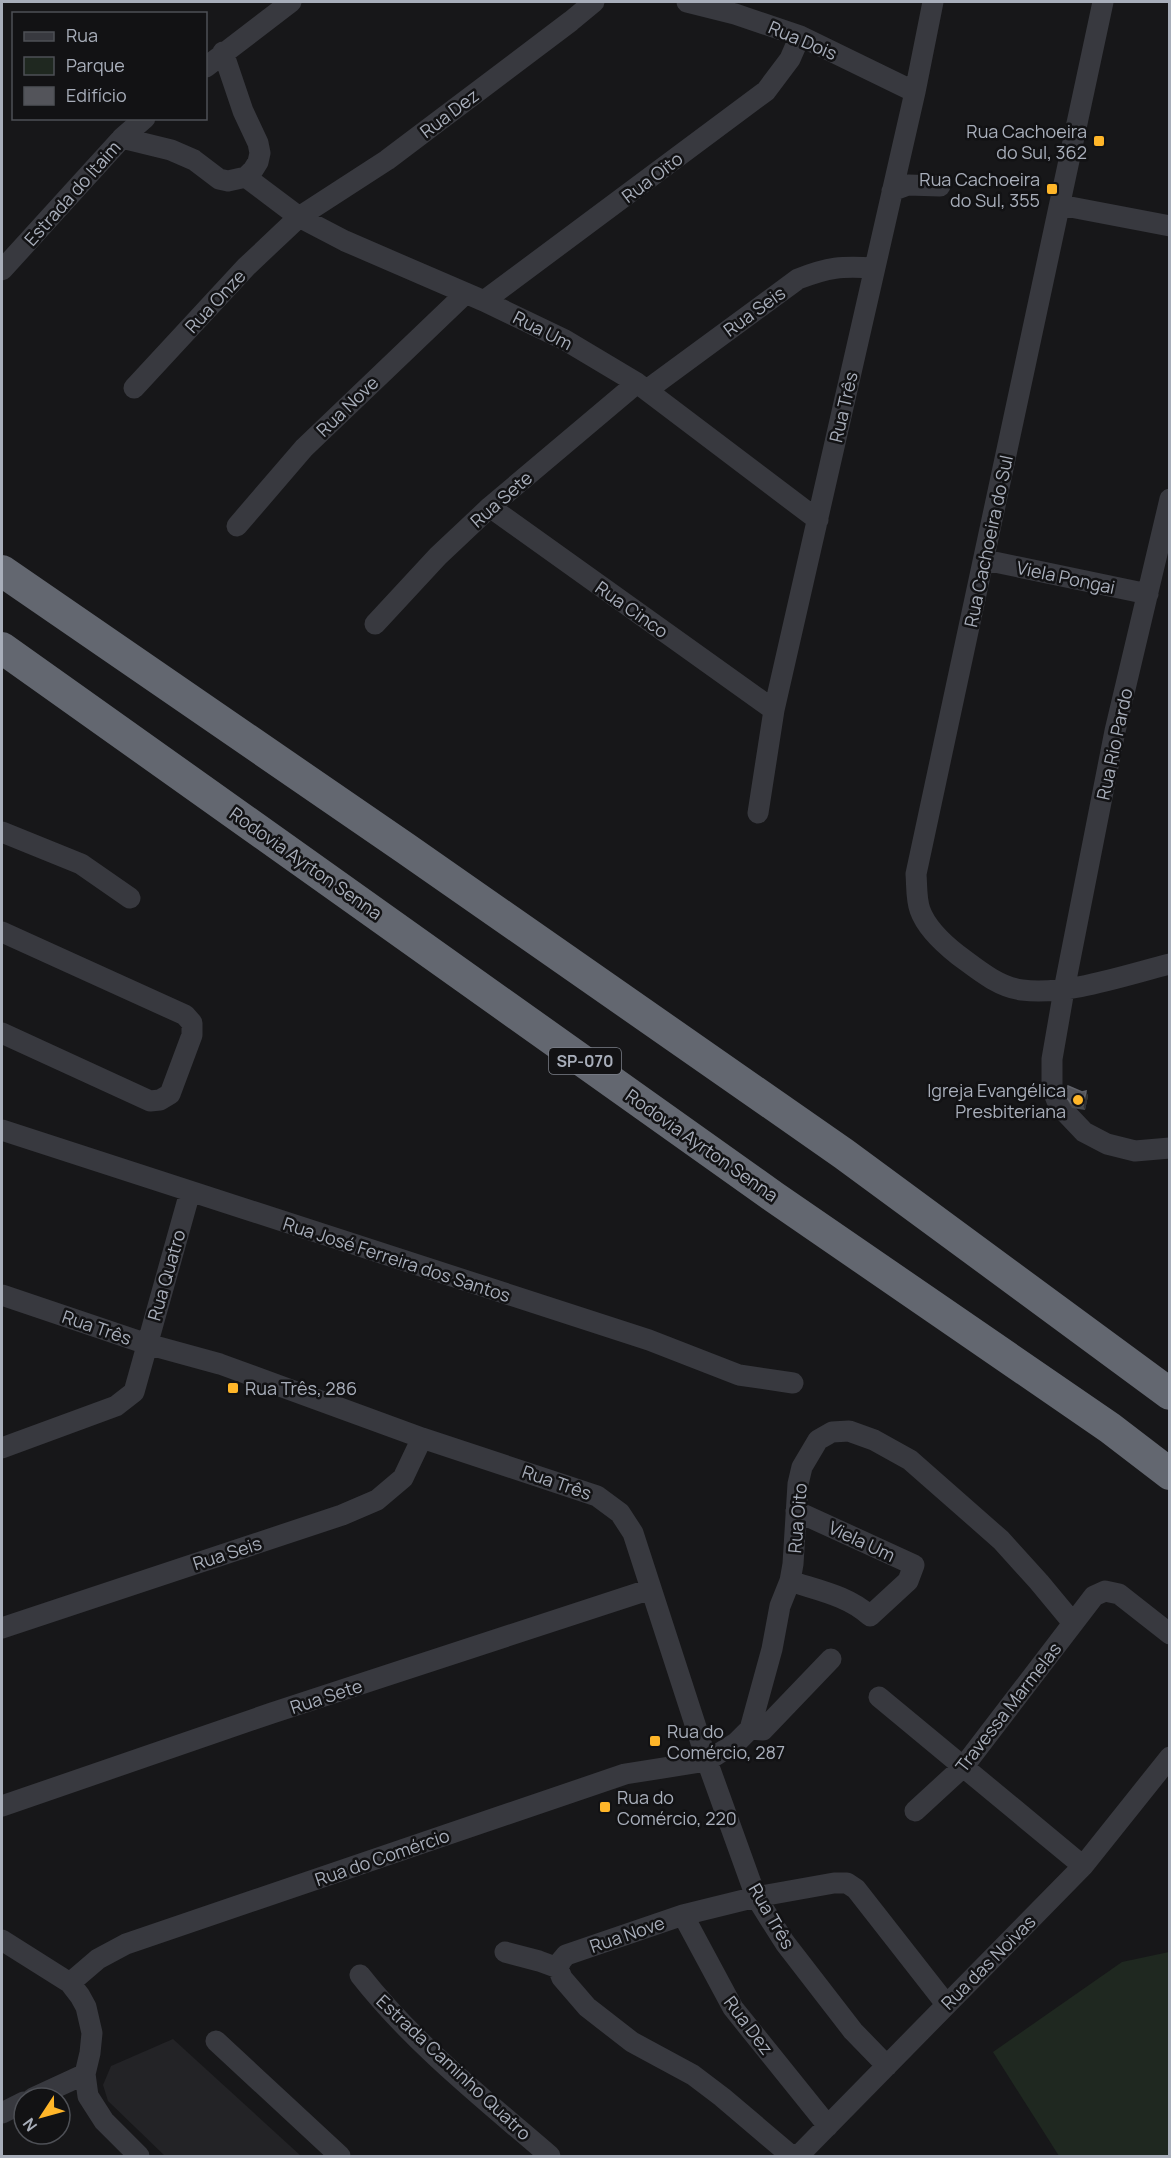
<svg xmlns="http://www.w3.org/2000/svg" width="1171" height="2158" viewBox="0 0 1171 2158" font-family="Manrope,sans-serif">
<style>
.built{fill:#232326}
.green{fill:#1f2820}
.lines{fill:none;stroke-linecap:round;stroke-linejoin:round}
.minor{stroke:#38393f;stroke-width:21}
.highway{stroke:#636770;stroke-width:32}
.wall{fill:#484a4e}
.shaded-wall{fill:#303134}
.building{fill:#53545a;stroke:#606269;stroke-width:1.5}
.poi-dot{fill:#ffb629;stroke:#121214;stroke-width:2}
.labels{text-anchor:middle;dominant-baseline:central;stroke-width:5;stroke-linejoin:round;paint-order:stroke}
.shield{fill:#121214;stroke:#7b7f88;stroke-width:1.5}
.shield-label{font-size:16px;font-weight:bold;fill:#a8aeba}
.street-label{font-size:18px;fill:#a8aeba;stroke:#121214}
.poi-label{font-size:18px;fill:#a8aeba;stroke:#121214;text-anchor:end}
</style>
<rect width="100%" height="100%" fill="#171719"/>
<!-- built -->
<path class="built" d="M 173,2039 L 301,2156 L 165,2156 L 108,2101 L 103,2085 L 111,2066 Z"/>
<!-- green -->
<path class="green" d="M 1169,1952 L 1169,2156 L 1059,2156 L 993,2052 L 1122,1962 Z"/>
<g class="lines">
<!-- minor -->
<path class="minor" d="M 687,2 L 735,14 L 800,36 L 915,92
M 1103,2 L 916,874 C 917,886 916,899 920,910 C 926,927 944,944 958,955 C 977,969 998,987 1022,990 C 1066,996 1126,975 1170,964
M 206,67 L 291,2
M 122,138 L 171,150 L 194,160 L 219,179 L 228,181 L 246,177 L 253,170 L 258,162 L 260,153 L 258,143 L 243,111 L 223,52
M 246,177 L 299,217 L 345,241 L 484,301 L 565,340 L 637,383 L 818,520
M 892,191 L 908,185 L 940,186
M 1060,205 L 1170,226
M 2,270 L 122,138 L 145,118
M 484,301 L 766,91 L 790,59 L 800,36
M 134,388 L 246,267 L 299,217 L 387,160 L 571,21 L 594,2
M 647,390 L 798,279 C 829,267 841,266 874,268
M 1170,499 L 1115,731 L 1064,990 L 1052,1059 L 1052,1088 L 1057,1101 L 1066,1113 L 1084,1132 L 1107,1144 L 1135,1151 L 1170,1148
M 490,507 L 774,710
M 237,526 L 304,448 L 465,294
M 985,560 L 1148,594
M 375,624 L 438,556 L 490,507 L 637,383
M 758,813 L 774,710 L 915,92 L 933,2
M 2,832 L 81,864 L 130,898
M 2,932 L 185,1015 L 192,1023 L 192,1035 L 170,1094 L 160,1100 L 150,1101 L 2,1033
M 2,1130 L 649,1340 L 739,1375 L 793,1383
M 2,1295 L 147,1344 L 220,1364 L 422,1438 L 597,1496 L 620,1513 L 633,1533 L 707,1761 L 756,1897 L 785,1943 L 853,2031 L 887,2066
M 2,1448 L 116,1406 L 134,1392 L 190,1192
M 790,1581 C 817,1590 849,1596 870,1616 L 908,1581 L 914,1565 L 796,1511
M 2,1628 L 342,1515 L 377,1500 L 403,1478 L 422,1438
M 879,1697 L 1083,1866
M 750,1729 L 763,1730 L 831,1659
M 2,1806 L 272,1713 L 651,1589
M 915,1811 L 964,1766 L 1094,1596 L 1105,1591 L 1119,1594 L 1170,1634
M 683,1915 L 733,2008 L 828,2126
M 2,1940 L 70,1983 L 80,1996 L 86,2007 L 92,2033 L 90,2053 L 85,2074 L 88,2096 L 104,2121 L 139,2156
M 505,1952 L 539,1961 L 558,1968
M 360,1975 C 414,2044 484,2099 550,2156
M 70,1983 L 98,1959 L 126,1944 L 625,1774 L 707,1761 L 737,1742 L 750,1729 L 772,1649 L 780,1606 L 790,1581 L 793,1564 L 798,1484 L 802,1467 L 818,1440 L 832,1432 L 849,1431 L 874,1440 L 910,1460 L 1001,1540 L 1039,1582 L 1073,1623
M 946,2004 L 856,1889 L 847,1883 L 834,1883 L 756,1897 L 683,1915 L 566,1955 L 561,1961 L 558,1968 L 562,1978 L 587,2007 L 632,2042 L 693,2075 L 722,2097 L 788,2153 L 793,2155 L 800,2154 L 1083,1866 L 1170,1757
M 216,2041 L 340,2156
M 33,2098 L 85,2074
M 2,2113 L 24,2102"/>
<!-- highway -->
<path class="highway" d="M 2,571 L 405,848 L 844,1154 L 1170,1394
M 2,648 L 774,1197 L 1110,1428 L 1170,1474"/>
</g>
<!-- wall -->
<path class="wall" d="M 1086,1091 L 1088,1096 L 1085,1110 L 1072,1108 L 1069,1103 L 1067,1098 Z"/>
<!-- shaded-wall -->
<path class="shaded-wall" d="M 1086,1091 L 1088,1096 L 1085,1110 L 1083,1105 Z"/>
<!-- building -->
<path class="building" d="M 1068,1086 L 1082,1092 L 1086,1091 L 1083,1105 L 1071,1103 L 1067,1098 Z"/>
<!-- markers -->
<g class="poi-dot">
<rect x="1093" y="135" width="12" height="12" rx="3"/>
<rect x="1046" y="183" width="12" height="12" rx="3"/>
<circle cx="1078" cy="1100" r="6"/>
<rect x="227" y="1382" width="12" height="12" rx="3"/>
<rect x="649" y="1735" width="12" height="12" rx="3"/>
<rect x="599" y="1801" width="12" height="12" rx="3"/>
</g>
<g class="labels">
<!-- shield labels -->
<rect class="shield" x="549" y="1048" width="72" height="26" rx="4.5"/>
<g class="shield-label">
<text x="585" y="1061">SP-070</text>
</g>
<!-- street labels -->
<g class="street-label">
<text transform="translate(803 40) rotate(23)">Rua Dois</text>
<text transform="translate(449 113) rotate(-37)">Rua Dez</text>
<text transform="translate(652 177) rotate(-37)">Rua Oito</text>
<text transform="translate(72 193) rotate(-48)">Estrada do Itaim</text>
<text transform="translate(215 301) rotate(-47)">Rua Onze</text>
<text transform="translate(754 311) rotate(-36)">Rua Seis</text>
<text transform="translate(543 330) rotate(27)">Rua Um</text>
<text transform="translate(347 406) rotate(-44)">Rua Nove</text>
<text transform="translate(843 407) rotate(-77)">Rua Três</text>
<text transform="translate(501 499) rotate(-41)">Rua Sete</text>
<text transform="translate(988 541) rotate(-78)">Rua Cachoeira do Sul</text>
<text transform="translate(1066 577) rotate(12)">Viela Pongai</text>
<text transform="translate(632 609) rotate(35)">Rua Cinco</text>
<text transform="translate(1114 744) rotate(-78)">Rua Rio Pardo</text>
<text transform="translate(306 863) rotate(35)">Rodovia Ayrton Senna</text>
<text transform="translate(702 1145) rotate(35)">Rodovia Ayrton Senna</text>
<text transform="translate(397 1259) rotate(18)">Rua José Ferreira dos Santos</text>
<text transform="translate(166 1275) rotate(-74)">Rua Quatro</text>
<text transform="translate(97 1327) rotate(19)">Rua Três</text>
<text transform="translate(557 1482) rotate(19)">Rua Três</text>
<text transform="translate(797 1518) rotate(-85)">Rua Oito</text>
<text transform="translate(862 1541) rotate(25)">Viela Um</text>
<text transform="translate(227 1553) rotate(-18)">Rua Seis</text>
<text transform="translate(326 1696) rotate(-18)">Rua Sete</text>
<text transform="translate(1008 1707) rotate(-52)">Travessa Marmelas</text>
<text transform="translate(382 1857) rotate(-19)">Rua do Comércio</text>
<text transform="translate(772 1916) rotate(60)">Rua Três</text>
<text transform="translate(627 1934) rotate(-19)">Rua Nove</text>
<text transform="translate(988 1962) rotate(-45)">Rua das Noivas</text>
<text transform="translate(749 2025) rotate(53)">Rua Dez</text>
<text transform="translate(454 2067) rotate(43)">Estrada Caminho Quatro</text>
</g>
<!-- poi labels -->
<g class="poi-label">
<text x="1087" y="131">Rua Cachoeira<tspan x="1087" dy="21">do Sul, 362</tspan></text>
<text x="1040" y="179">Rua Cachoeira<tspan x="1040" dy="21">do Sul, 355</tspan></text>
<text x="1066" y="1090">Igreja Evangélica<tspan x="1066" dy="21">Presbiteriana</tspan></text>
<text x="245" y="1388" text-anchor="start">Rua Três, 286</text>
<text x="667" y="1731" text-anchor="start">Rua do<tspan x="667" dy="21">Comércio, 287</tspan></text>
<text x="617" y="1797" text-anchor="start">Rua do<tspan x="617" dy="21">Comércio, 220</tspan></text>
</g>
</g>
<!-- border -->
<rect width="1171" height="2158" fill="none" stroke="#a8aeba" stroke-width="6"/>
<!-- legend -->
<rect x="12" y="12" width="195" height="108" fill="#121214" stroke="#4e5056" stroke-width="1.5"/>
<rect x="24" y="32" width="30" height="9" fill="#38393f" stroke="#4e5056" stroke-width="1.5"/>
<text x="66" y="42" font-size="18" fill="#a8aeba">Rua</text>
<rect x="24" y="57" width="30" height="18" fill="#1f2820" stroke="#4e5056" stroke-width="1.5"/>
<text x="66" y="72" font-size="18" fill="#a8aeba">Parque</text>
<rect x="24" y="87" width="30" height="18" fill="#53545a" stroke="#4e5056" stroke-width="1.5"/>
<text x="66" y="102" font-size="18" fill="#a8aeba">Edifício</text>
<!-- north arrow -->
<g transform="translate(42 2116) rotate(234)"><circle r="28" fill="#121214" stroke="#4e5056" stroke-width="1.5"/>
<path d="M0-4.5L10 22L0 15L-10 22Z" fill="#ffb629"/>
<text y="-9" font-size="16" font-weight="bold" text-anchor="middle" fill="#a8aeba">N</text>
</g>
</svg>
